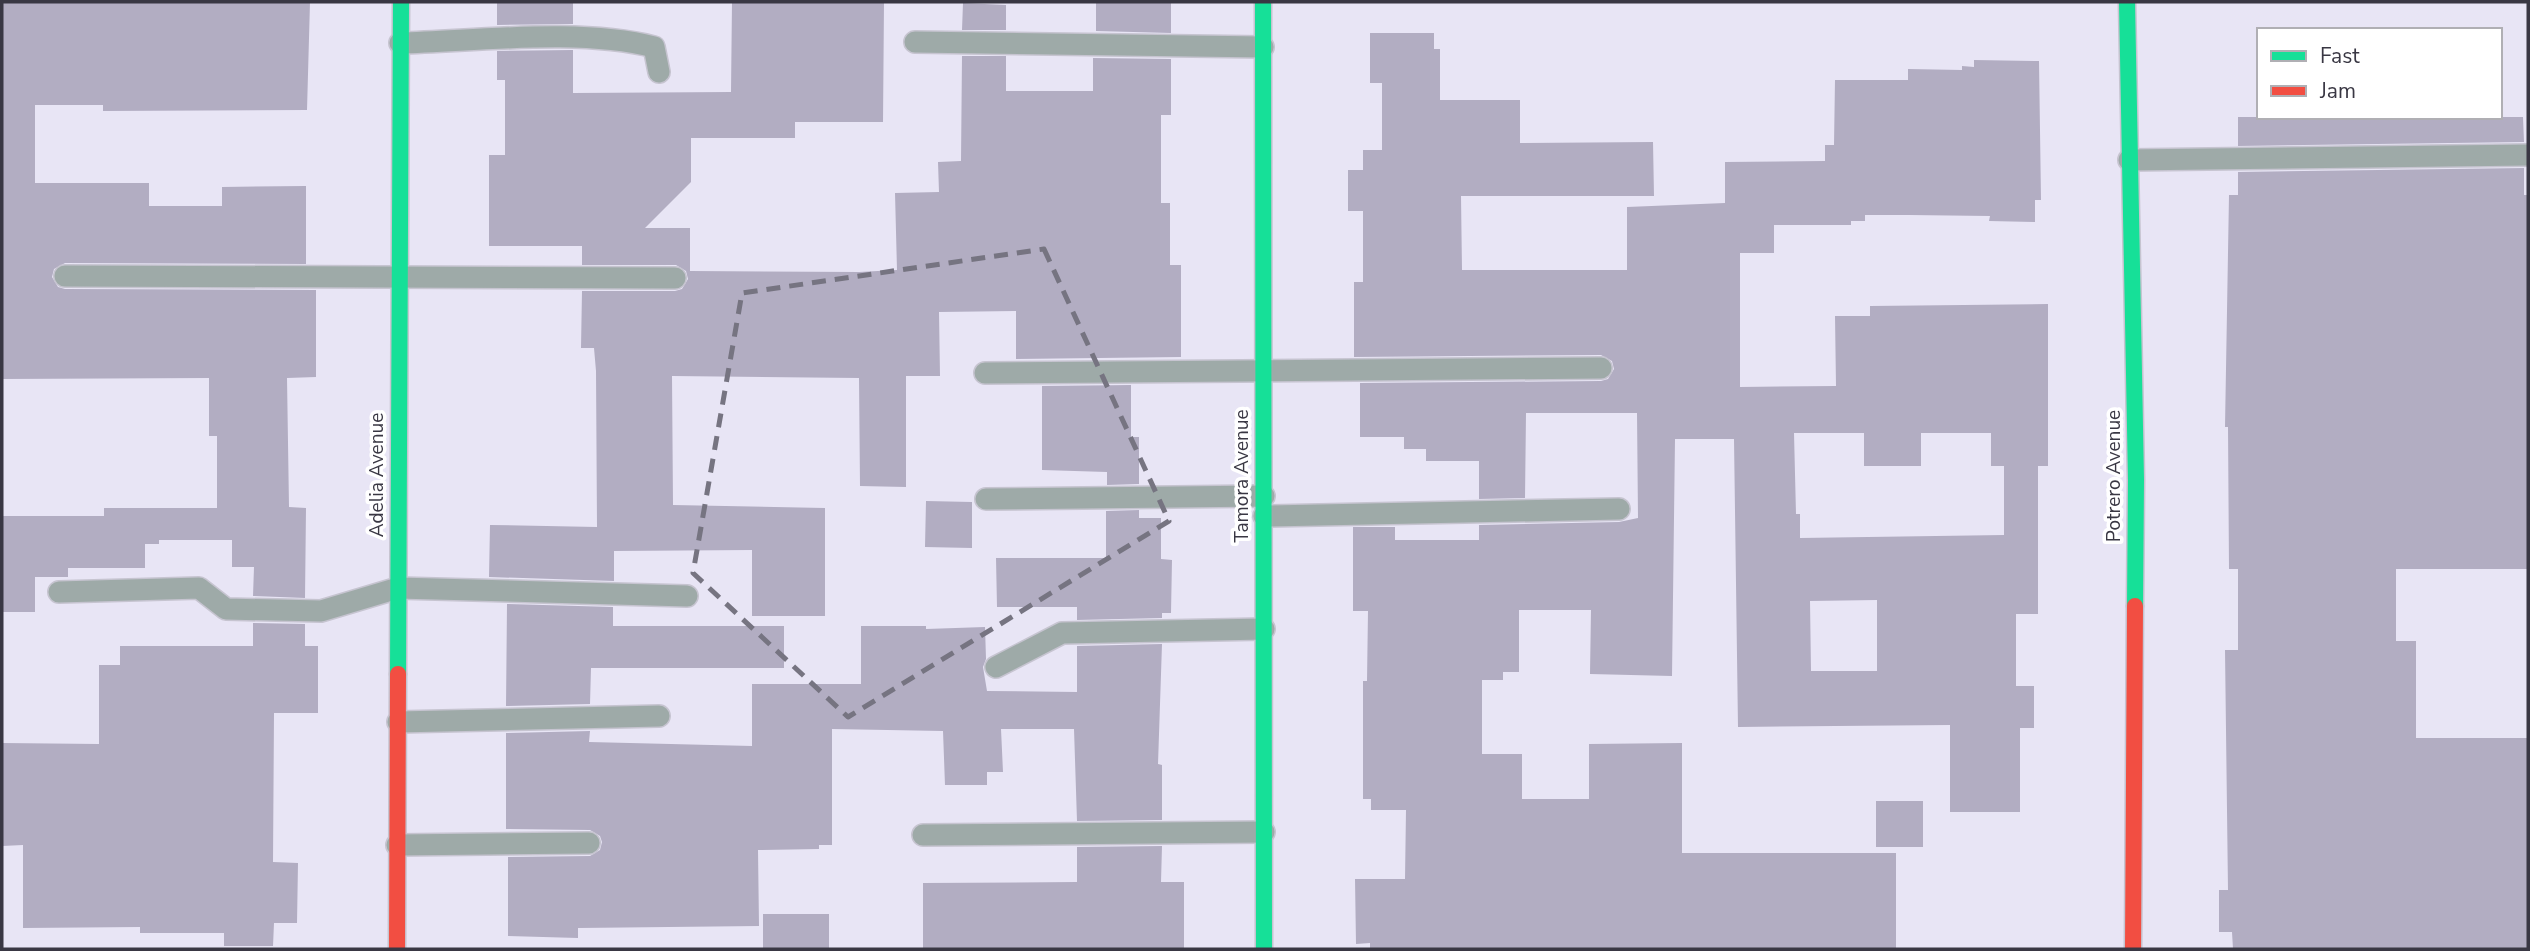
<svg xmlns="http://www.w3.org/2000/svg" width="2530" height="951" viewBox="0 0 2530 951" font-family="'Nunito Sans',sans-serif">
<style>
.building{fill:#b2adc2;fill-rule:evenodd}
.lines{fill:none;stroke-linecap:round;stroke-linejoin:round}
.lane-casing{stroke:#c6c4d0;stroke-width:24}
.fast-casing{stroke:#c6c4d0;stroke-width:19}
.jam-casing{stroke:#c6c4d0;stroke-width:19}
.lane{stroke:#9eaaa8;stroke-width:21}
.fast{stroke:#16e098;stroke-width:16}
.jam{stroke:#f24e42;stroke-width:16}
.marked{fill:none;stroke:#767481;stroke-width:5;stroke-dasharray:14 9;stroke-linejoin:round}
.labels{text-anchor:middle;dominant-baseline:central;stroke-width:7;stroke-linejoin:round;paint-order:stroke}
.street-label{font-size:19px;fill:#393743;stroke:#fff}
</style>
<rect width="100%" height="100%" fill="#e8e5f5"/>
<!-- building -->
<path class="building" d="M 2,2 L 310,2 L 307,110 L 103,111 L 103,105 L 35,105 L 35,183 L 149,183 L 149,206 L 222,206 L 222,187 L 306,186 L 306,264 L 65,263 L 54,269 L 52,277 L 58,287 L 65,289 L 316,290 L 316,377 L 287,378 L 289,507 L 306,508 L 305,598 L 253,596 L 254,567 L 232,567 L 232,540 L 159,540 L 159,544 L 145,544 L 145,568 L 68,568 L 68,577 L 35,577 L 35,612 L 2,612 L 2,516 L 104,516 L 104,508 L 217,508 L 217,436 L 209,436 L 209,378 L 2,379 Z
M 497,2 L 573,2 L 573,24 L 497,25 Z
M 732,2 L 884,2 L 883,122 L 795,122 L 795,138 L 691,138 L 691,182 L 645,228 L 690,228 L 690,271 L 859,272 L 897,270 L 895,193 L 939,192 L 938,162 L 961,161 L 962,56 L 1006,56 L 1006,91 L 1093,91 L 1093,58 L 1171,59 L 1171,115 L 1161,115 L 1161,203 L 1170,203 L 1170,265 L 1181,265 L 1181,357 L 1016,359 L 1016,311 L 939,312 L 940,376 L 906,376 L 906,487 L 860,486 L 859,378 L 672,376 L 673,505 L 825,508 L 825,616 L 752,616 L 752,550 L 614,551 L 614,581 L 489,577 L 490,525 L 597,527 L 596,371 L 594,348 L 581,348 L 582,291 L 675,291 L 682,289 L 688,279 L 686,271 L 676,265 L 582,265 L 582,246 L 489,246 L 489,155 L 505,155 L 505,80 L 497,80 L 497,51 L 573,50 L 573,93 L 731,92 Z
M 1096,2 L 1171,2 L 1171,33 L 1096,31 Z
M 963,3 L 1006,5 L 1006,30 L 962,30 Z
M 1370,33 L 1434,33 L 1434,49 L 1440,49 L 1440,100 L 1520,100 L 1520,143 L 1653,142 L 1654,196 L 1461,196 L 1462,270 L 1627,270 L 1627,207 L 1725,203 L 1725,162 L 1825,161 L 1825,145 L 1834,145 L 1835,80 L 1908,80 L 1908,69 L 1962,70 L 1962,66 L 1974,67 L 1974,60 L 2039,61 L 2041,200 L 2035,200 L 2035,222 L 1989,221 L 1990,216 L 1909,215 L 1865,215 L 1865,221 L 1851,221 L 1851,225 L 1774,225 L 1774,253 L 1740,253 L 1740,387 L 1836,386 L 1835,316 L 1870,316 L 1870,306 L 2048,304 L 2048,466 L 2038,466 L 2038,614 L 2016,614 L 2016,686 L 2034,686 L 2034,728 L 2020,728 L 2020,812 L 1950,812 L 1950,725 L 1738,727 L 1734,439 L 1675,439 L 1672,676 L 1590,674 L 1591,610 L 1519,610 L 1519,672 L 1503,672 L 1503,680 L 1482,680 L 1482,754 L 1522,754 L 1522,799 L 1589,799 L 1589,744 L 1682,743 L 1682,853 L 1896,853 L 1896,949 L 1370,949 L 1370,943 L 1356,944 L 1355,879 L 1405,879 L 1406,810 L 1371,810 L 1371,799 L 1363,799 L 1363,681 L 1367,681 L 1368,611 L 1353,611 L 1353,527 L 1395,527 L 1395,540 L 1479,540 L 1479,525 L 1619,522 L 1638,518 L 1637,413 L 1526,413 L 1525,498 L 1479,499 L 1479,461 L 1426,461 L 1426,449 L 1404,449 L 1404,437 L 1360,437 L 1360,383 L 1601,381 L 1608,379 L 1614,369 L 1612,361 L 1601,355 L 1354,357 L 1354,282 L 1363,282 L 1363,211 L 1348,211 L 1348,170 L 1363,170 L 1363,150 L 1382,150 L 1382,83 L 1370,83 ZM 1794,433 L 1864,433 L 1864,466 L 1921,466 L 1921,433 L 1991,433 L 1991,466 L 2004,466 L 2004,535 L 1800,538 L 1800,514 L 1796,514 ZM 1877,600 L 1877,671 L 1811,671 L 1810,601 Z
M 2238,117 L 2523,117 L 2524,142 L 2238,146 Z
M 2524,168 L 2524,195 L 2527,195 L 2528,569 L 2396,569 L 2396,641 L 2416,641 L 2416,738 L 2528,738 L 2528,949 L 2233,949 L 2232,932 L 2219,932 L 2219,890 L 2228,890 L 2225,650 L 2238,650 L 2238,569 L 2229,569 L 2228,427 L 2225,427 L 2229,195 L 2238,195 L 2238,172 Z
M 1131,385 L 1131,437 L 1139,437 L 1139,484 L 1107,485 L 1107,472 L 1042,470 L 1042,386 Z
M 926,501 L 972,502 L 972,548 L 925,547 Z
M 1139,510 L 1139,518 L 1161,518 L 1161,559 L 1172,560 L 1171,613 L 1162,613 L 1162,618 L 1077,620 L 1077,607 L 997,607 L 996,558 L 1106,558 L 1106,511 Z
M 507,604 L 613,607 L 613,626 L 784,626 L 784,668 L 591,668 L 590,704 L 506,706 Z
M 253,623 L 305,624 L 305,646 L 318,646 L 318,713 L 274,713 L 273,862 L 298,863 L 297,923 L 274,923 L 273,946 L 224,946 L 224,933 L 140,933 L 140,927 L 23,928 L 23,845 L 2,846 L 2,743 L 99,744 L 99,665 L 120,665 L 120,646 L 253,646 Z
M 861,626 L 926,626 L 926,629 L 985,627 L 986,659 L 983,667 L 987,691 L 1077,692 L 1077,646 L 1162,644 L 1158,764 L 1162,765 L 1162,820 L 1077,821 L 1074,729 L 1001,729 L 1003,772 L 987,772 L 987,785 L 945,785 L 943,731 L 832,729 L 832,845 L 819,845 L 819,849 L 758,850 L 759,926 L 578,928 L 578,938 L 508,936 L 508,857 L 590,856 L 600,850 L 602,842 L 600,836 L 590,830 L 506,829 L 506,733 L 590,731 L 589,742 L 752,746 L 752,684 L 861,684 Z
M 1876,801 L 1923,801 L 1923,847 L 1876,847 Z
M 1162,846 L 1161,882 L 1184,882 L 1184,949 L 923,949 L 923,883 L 1077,882 L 1077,847 Z
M 763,914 L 829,914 L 829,949 L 763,949 Z"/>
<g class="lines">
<!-- lane casing -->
<g class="lane-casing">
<path id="lane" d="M 915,42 L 1263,47
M 400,43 C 478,41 580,28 654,47 L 659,72
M 2129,160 L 2528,155
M 65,276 L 675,278
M 985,373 L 1601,368
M 986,499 L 1264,496
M 1264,516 L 1619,509
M 59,592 L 199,588 L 226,609 L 321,611 L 398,588 L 687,596
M 996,667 L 1062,633 L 1264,629
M 398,722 L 659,716
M 923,835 L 1264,832
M 397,845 L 589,843"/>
</g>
<!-- fast casing -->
<g class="fast-casing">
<path id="fast" d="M 1263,2 L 1264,949
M 2127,2 L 2136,480 L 2135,606
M 398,674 L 401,2"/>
</g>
<!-- jam casing -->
<g class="jam-casing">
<path id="jam" d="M 397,949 L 398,674
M 2133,949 L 2135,606"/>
</g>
<!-- lane -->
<use href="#lane" class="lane"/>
<!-- fast -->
<use href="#fast" class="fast"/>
<!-- jam -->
<use href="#jam" class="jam"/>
</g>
<!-- marked area -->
<path class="marked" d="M 1044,249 L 1169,521 L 848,717 L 693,573 L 742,293 Z"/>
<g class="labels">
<!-- street labels -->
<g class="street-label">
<text transform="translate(377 475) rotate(-90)">Adelia Avenue</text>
<text transform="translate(1242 476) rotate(-90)">Tamora Avenue</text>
<text transform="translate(2114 476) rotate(-90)">Potrero Avenue</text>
</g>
</g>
<!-- border -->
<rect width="2530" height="951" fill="none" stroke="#393743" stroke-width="7"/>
<!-- legend -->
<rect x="2257" y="28" width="245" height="91" fill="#ffffff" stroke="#b0afb4" stroke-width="2"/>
<rect x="2271" y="51" width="35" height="10" fill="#16e098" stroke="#b0afb4" stroke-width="2"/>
<text x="2320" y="63" font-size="21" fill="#393743">Fast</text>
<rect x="2271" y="86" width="35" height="10" fill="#f24e42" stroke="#b0afb4" stroke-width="2"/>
<text x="2320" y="98" font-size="21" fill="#393743">Jam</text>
</svg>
